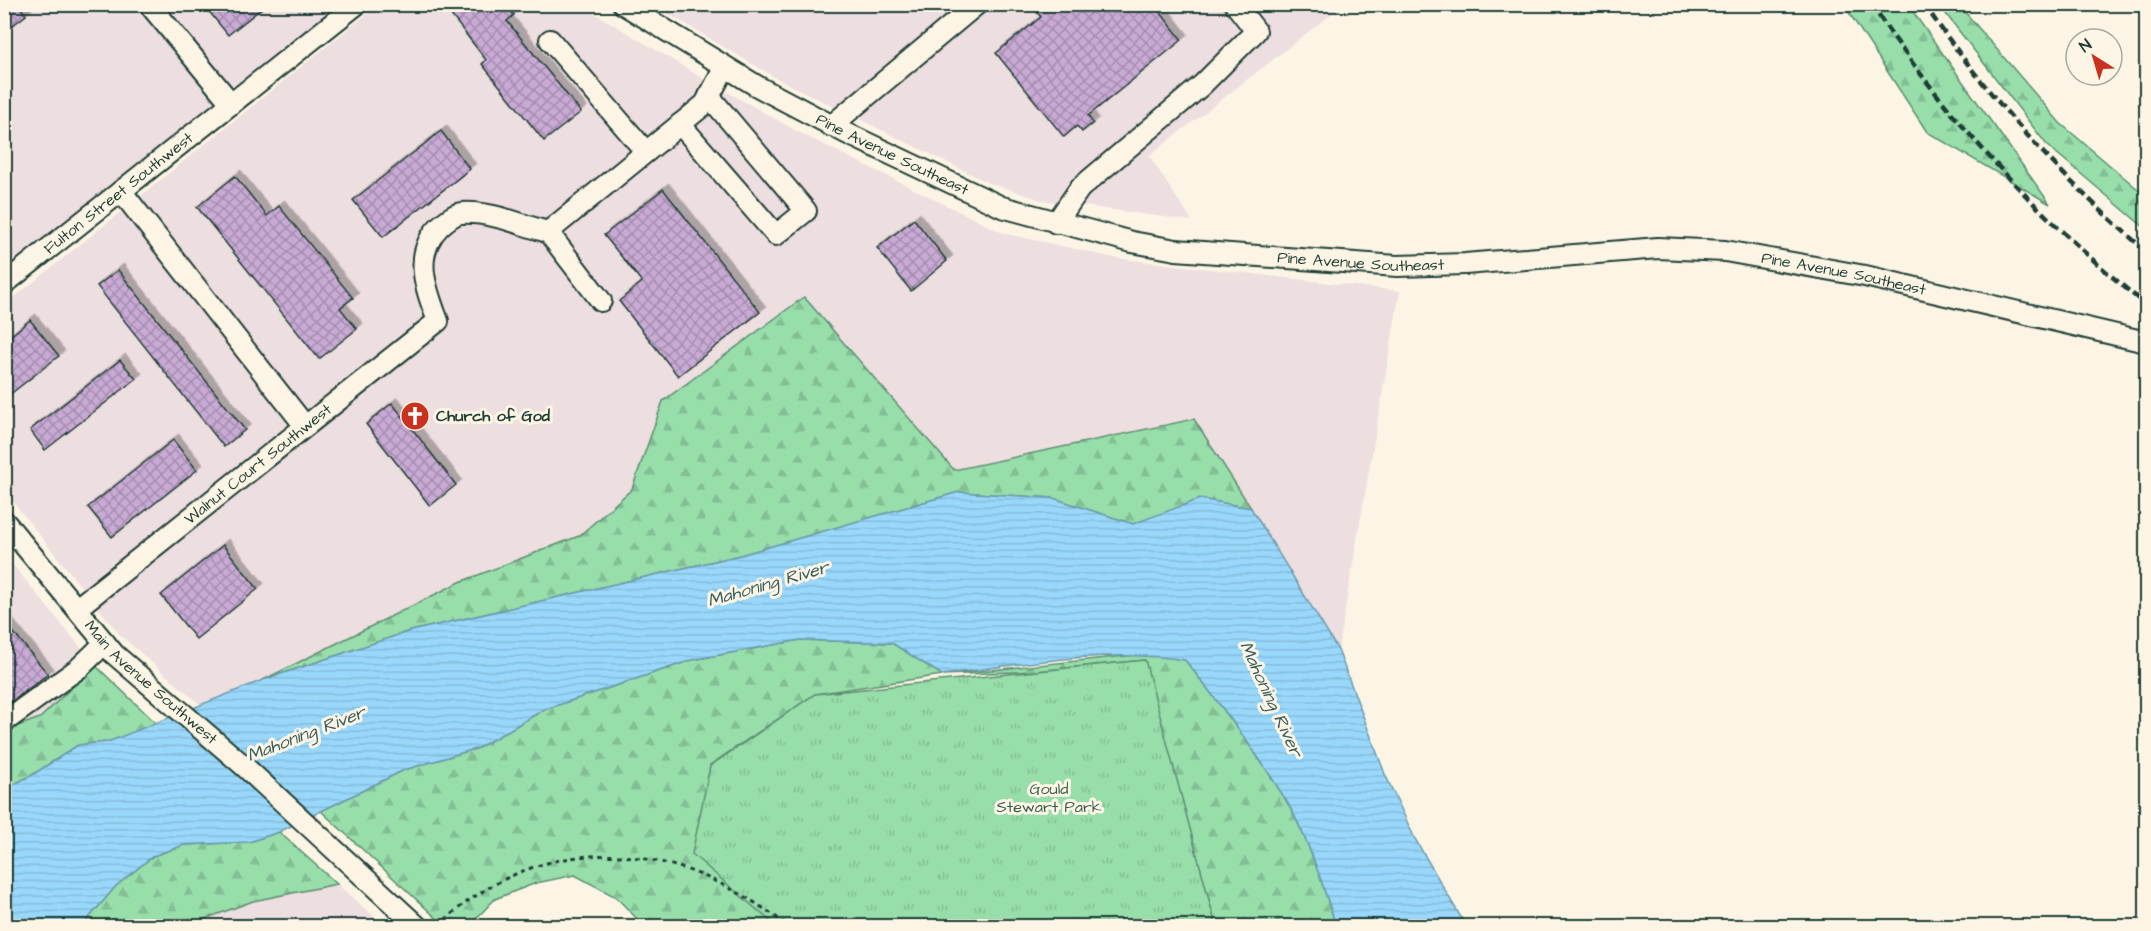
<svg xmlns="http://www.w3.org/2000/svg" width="2151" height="931" viewBox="0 0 2151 931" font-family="'Architects Daughter',sans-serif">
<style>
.built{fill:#eddee0}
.forest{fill:url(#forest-firs);stroke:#5b8e70;stroke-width:1.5}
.park{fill:url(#park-tufts);stroke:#5b8e70;stroke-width:1.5}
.water{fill:url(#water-rules);stroke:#699aab;stroke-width:1.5}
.building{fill:url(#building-cross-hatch);stroke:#1f3d34;stroke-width:1.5;filter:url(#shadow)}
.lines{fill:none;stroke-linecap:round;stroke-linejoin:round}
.minor-casing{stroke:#1f3d34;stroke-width:24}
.path{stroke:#1f3d34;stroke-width:3;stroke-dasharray:4.5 4.5;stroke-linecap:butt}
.minor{stroke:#fcf5e5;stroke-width:20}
.rail{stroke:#1f3d34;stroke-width:4.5;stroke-dasharray:9 4.5;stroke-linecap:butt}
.labels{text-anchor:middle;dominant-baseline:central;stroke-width:6;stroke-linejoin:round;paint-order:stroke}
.street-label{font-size:16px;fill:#1f3d34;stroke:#fcf5e5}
.poi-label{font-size:16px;font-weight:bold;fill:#1f3d34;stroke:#fcf5e5;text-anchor:start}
.park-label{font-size:16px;fill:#375d4c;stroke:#fcf5e5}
.water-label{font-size:18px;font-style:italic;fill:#385c5c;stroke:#fcf5e5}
</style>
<defs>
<pattern id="forest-firs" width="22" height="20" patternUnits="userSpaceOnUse" patternTransform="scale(1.5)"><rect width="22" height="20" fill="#97deab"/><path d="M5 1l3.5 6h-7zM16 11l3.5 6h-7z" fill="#82bf94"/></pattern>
<pattern id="park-tufts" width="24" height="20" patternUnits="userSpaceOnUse" patternTransform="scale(1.5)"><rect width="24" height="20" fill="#97deab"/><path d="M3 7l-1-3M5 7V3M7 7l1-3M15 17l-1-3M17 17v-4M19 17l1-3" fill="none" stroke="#82bf94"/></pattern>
<pattern id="water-rules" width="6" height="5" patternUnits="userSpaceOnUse" patternTransform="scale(1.5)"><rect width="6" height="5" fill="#9ad8fb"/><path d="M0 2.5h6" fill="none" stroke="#84bad8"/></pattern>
<pattern id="building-cross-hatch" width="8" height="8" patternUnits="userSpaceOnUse" patternTransform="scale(1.5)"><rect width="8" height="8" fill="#c9aad5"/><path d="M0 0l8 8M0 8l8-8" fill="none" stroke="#a38cae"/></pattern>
<filter id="shadow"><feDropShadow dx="5.5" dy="-5.5" stdDeviation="0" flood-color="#0004"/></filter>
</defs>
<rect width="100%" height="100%" fill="#fcf5e5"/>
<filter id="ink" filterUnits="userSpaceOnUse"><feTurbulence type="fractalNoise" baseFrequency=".0167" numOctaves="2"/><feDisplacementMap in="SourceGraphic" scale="12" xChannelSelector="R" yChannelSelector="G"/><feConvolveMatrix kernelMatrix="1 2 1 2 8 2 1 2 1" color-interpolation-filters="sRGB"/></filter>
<g filter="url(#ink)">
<!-- built -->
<path class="built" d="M 5,5 L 353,5 L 5,284 Z
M 378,5 L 588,5 L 596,14 L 704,79 L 802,134 L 1003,233 L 1115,258 L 1400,291 L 1338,650 L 1194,419 L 954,470 L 804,297 L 663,401 L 632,489 L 579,536 L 460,582 L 263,680 L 201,705 L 121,636 L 5,492 L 5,305 Z
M 653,5 L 1343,5 L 1149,156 L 1192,221 L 1042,200 L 989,183 L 776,78 Z
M 4,554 L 95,665 L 40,718 L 5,731 Z
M 337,884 L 385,926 L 186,926 L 253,901 Z"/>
<!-- forest -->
<path class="forest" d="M 1844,5 L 1908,5 L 2050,204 L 1927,132 Z
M 1939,5 L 1959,5 L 2060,123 L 2146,196 L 2146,229 L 2047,145 Z
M 804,297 L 954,470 L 1194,419 L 1251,508 L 1206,500 L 1133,524 L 1053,498 L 959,492 L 741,555 L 407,632 L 263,680 L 460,582 L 579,536 L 632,489 L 663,401 Z
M 800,640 L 892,643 L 942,675 L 1145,654 L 1185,660 C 1221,705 1257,752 1287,802 C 1309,840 1323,885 1336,926 L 1216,926 L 1144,660 L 1036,671 L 942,675 L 815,694 L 710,765 L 776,926 L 644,926 L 616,897 L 575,875 L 536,883 L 495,899 L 469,926 L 445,926 L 321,811 L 404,770 L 478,748 L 543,710 L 692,660 Z
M 95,665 L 157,724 L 108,742 L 78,745 L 34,774 L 5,789 L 4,731 L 40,718 Z
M 279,832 L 337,884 L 253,901 L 186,926 L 82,926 L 116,886 L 153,856 L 184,845 L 249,842 Z"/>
<!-- park -->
<path class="park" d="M 1145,660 L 1216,926 L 776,926 L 692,854 L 710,766 L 815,694 Z"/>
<!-- water -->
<path class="water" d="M 959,492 L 1053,498 L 1133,524 L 1200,499 L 1251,508 L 1338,650 L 1385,774 L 1415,839 L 1466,926 L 1336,926 C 1323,885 1309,840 1287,802 C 1257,752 1221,705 1185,660 C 1104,648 1022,664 942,675 L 892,643 L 800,640 L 692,660 L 543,710 L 478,748 L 404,770 L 279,832 L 249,842 L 184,845 L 153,856 L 116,886 L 82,926 L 5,926 L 5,789 L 34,774 L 78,745 L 108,742 L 263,680 L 407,632 L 741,555 Z"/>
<!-- building -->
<path class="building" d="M 4,4 L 18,4 L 26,15 L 4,32 Z
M 203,4 L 267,4 L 228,35 Z
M 456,4 L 505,4 L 514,15 L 507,21 L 581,112 L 544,141 L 482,64 L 486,60 L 448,11 Z
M 1042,4 L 1154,4 L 1182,40 L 1088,116 L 1093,123 L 1082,132 L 1077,126 L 1064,137 L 996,53 L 1041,17 L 1035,10 Z
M 441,131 L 470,169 L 383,237 L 353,200 Z
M 235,176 L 267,216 L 279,206 L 353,298 L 340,308 L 357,329 L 319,359 L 197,207 Z
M 663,189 L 760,312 L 678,376 L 619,301 L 642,282 L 604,235 Z
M 914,219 L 947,261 L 911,291 L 877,248 Z
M 118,270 L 245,430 L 224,447 L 97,286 Z
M 30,320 L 59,356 L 4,399 L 4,341 Z
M 120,360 L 136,379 L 45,450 L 30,430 Z
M 392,403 L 456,485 L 430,506 L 366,424 Z
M 173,440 L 197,470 L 112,537 L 88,507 Z
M 223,545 L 258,589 L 196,639 L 161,595 Z
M 4,621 L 48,674 L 4,707 Z"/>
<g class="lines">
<!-- minor casing -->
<g class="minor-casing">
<g id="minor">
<path d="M 149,4 L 230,102"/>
<path id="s1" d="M 623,4 L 757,86 L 846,133 L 1002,207 L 1132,242 L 1176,250 L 1397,266 L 1465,264 L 1658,248 L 1725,251 L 1865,276 L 2146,342"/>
<path d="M 550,40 L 646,152"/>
<path d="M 680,124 L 776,235 L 806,211 L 709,96"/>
<path d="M 831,126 L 977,4"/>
<path d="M 121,191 L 305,426"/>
<path d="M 1056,223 L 1080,188 L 1202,85 L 1256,31 L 1235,4"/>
<path d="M 548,232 L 601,301"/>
<path id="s2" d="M 4,284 L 357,4"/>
<path id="s3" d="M 4,521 L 114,654 L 244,766 L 417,926"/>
<path id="s4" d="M 77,608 L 438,321 C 426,289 412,255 439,227 C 444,222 455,213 462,213 C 490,211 521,225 548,232 L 705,104 L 725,67"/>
<path d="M 4,722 L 79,668 L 105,643"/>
</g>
</g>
<!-- path -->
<path class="path" d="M 438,926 C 546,825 676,839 788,926"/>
<!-- minor -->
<use href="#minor" class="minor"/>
<!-- rail -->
<path class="rail" d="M 1871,4 C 1948,120 2039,218 2146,305
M 1924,4 C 1987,96 2062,179 2146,251"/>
</g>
</g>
<!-- icons -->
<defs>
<g id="church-disc" transform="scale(1.5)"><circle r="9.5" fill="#c8321e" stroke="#fcf5e5"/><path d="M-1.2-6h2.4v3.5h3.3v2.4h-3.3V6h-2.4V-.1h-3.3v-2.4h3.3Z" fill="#fff"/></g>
</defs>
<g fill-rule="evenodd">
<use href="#church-disc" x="415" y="416"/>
</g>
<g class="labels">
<!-- street labels -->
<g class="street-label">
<text stroke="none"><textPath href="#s1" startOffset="309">Pine Avenue Southeast</textPath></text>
<text stroke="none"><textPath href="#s2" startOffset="146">Fulton Street Southwest</textPath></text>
<text stroke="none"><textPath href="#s1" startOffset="795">Pine Avenue Southeast</textPath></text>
<text stroke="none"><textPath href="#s1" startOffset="1281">Pine Avenue Southeast</textPath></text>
<text stroke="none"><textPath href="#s4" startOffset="231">Walnut Court Southwest</textPath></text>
<text stroke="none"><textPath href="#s3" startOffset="219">Main Avenue Southwest</textPath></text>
</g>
<!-- poi labels -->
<g class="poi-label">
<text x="436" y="416">Church of God</text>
</g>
<!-- park labels -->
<g class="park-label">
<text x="1049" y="789">Gould<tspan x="1049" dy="18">Stewart Park</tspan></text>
</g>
<!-- water labels -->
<g class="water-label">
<text transform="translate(768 584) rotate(-16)">Mahoning River</text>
<text transform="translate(1271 699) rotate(65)">Mahoning River</text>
<text transform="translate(306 734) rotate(-21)">Mahoning River</text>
</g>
</g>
<!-- margin -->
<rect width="2151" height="931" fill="none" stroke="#fcf5e5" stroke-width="24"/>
<rect x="12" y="12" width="2127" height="907" fill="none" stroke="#1f3d34" stroke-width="2" filter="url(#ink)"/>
<!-- north arrow -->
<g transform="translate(2094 57) rotate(323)"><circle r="28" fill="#fcf5e5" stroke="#a4ab9e" stroke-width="1.5"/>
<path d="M0-4.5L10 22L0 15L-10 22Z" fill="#c8321e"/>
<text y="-9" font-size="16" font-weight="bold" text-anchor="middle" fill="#1f3d34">N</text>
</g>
</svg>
